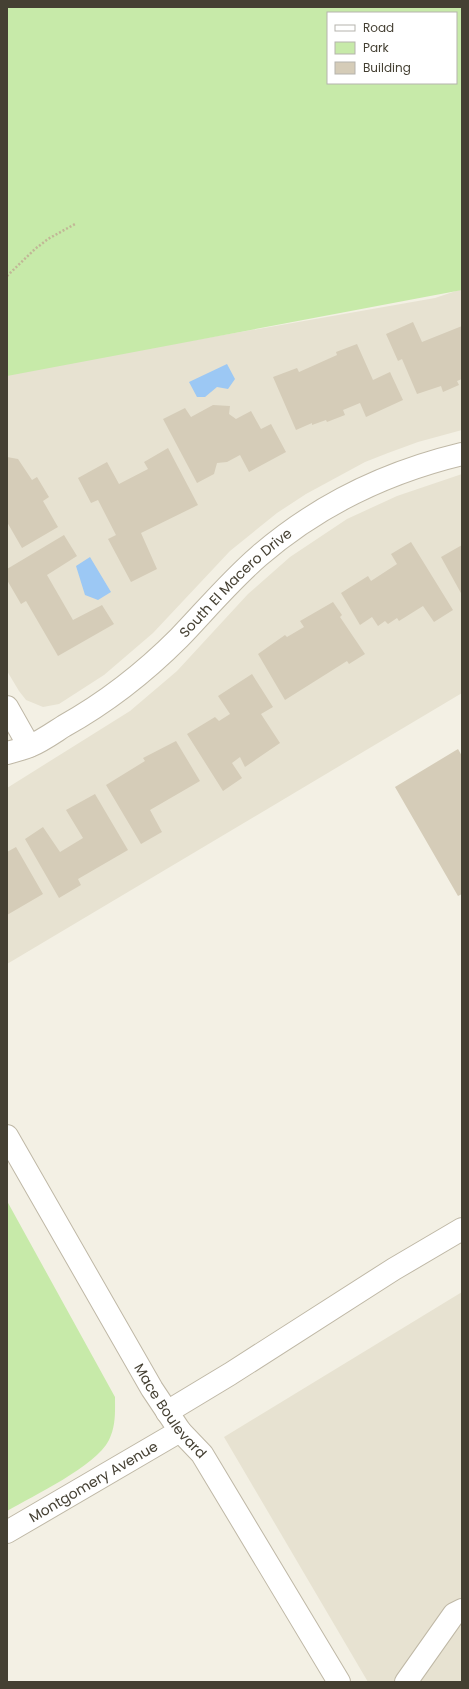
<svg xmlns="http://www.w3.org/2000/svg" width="469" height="1689" viewBox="0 0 469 1689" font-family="Poppins,sans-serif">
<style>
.residential{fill:#e7e2d1}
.green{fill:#c7eaa9;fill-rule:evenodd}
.water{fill:#9cc8f4}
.building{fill:#d5ccb8}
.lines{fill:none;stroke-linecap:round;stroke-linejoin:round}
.minor-casing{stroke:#bfb8a6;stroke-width:24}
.path{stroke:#c1b696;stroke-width:2.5;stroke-dasharray:2 2;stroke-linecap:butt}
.minor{stroke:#fff;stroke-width:22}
.labels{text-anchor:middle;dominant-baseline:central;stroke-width:3;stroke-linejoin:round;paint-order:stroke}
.street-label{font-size:14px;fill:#454033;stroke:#fff}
</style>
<rect width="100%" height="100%" fill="#f3f0e4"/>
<!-- residential -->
<path class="residential" d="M 462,289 L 462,430 L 418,442 L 388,453 L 365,462 L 306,494 L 277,513 L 230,551 L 153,633 L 104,675 L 59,704 L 43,707 L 26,700 L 19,691 L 7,671 L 7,373 L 435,298 Z
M 462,474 L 462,693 L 7,964 L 7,788 L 130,711 L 177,671 L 248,594 L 290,557 L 347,519 L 397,496 Z
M 462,1292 L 462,1682 L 368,1682 L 224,1437 Z"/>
<!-- green -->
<path class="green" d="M 7,7 L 462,7 L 462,290 L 7,376 ZM 328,13 L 456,13 L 456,83 L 328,83 Z
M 7,1201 L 115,1397 C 115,1412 116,1426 109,1440 C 96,1466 33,1496 7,1511 Z"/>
<!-- water -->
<path class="water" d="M 227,364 L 235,379 L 228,389 L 217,387 L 205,397 L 197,397 L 189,382 Z
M 90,557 L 111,592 L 98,600 L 85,595 L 76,566 Z"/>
<!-- building -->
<path class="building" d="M 413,322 L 422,342 L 462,326 L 462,379 L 457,381 L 459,385 L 443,392 L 441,386 L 417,394 L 402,359 L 398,361 L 386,334 Z
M 357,344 L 373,380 L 390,372 L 403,400 L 366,417 L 360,403 L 343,410 L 345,415 L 327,422 L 326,420 L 312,425 L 312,423 L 296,430 L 273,377 L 297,368 L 299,372 L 337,355 L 336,352 Z
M 213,405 L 230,406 L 229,414 L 236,419 L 251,411 L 261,429 L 271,424 L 286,452 L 249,472 L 240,455 L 227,462 L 217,463 L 214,474 L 197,483 L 163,419 L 185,408 L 191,417 Z
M 168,448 L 198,505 L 141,533 L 157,569 L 131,582 L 108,539 L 116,535 L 98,500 L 91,503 L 78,478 L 107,462 L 119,484 L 148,469 L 144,462 Z
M 7,457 L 18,459 L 32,480 L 37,477 L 49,497 L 43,501 L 58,527 L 22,548 L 7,522 Z
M 64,535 L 77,556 L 47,575 L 73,620 L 102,605 L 114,624 L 58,656 L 26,601 L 21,604 L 7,580 L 7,569 Z
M 411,542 L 453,610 L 434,622 L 423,606 L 399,621 L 397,618 L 388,624 L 385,621 L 378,626 L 372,617 L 360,625 L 341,593 L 368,576 L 371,581 L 397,564 L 391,554 Z
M 462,545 L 462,595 L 441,557 Z
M 333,602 L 342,615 L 340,617 L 365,654 L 349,664 L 347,661 L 285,700 L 258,654 L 285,635 L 287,637 L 304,627 L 300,621 Z
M 252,674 L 273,707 L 261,714 L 280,743 L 245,767 L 240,757 L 232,763 L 242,778 L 223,791 L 187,734 L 215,717 L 219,721 L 230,714 L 218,696 Z
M 176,741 L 200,781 L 150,810 L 162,832 L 141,844 L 106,785 L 145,761 L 143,758 Z
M 458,749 L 462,756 L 462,894 L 458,896 L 395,787 Z
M 95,794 L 128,850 L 78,879 L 81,885 L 59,898 L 25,839 L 43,827 L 60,852 L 83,838 L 66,810 Z
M 16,847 L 43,894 L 7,915 L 7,852 Z"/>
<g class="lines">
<!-- minor casing -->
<g class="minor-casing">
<g id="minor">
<path d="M 7,707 L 29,746"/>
<path id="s1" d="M 7,753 C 15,751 23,749 30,746 C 42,741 53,733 64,726 C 107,702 144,673 179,638 C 205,611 230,581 259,556 C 318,505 387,472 462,454"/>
<path id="s2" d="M 7,1136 L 152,1389 L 180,1431 L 202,1454 L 339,1682"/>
<path d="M 167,1412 L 230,1374 L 394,1269 L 462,1229"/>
<path id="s3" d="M 7,1532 L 180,1431"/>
<path d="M 406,1682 L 454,1614 L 462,1610"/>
</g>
</g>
<!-- path -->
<path class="path" d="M 7,276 L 35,249 L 48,239 L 75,224"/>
<!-- minor -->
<use href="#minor" class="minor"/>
</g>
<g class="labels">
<!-- street labels -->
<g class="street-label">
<text stroke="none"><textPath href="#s1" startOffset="288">South El Macero Drive</textPath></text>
<text stroke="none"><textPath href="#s2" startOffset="320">Mace Boulevard</textPath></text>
<text stroke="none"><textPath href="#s3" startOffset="100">Montgomery Avenue</textPath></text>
</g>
</g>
<!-- border -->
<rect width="469" height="1689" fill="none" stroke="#454033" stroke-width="16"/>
<!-- legend -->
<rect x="327" y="12" width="130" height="72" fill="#ffffff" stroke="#b5b3ad"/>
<rect x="335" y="25" width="20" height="6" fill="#ffffff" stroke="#b5b3ad"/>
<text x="363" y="32" font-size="12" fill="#454033">Road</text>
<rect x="335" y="42" width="20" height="12" fill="#c7eaa9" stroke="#b5b3ad"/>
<text x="363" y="52" font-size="12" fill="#454033">Park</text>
<rect x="335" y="62" width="20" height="12" fill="#d5ccb8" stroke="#b5b3ad"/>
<text x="363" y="72" font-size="12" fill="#454033">Building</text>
</svg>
